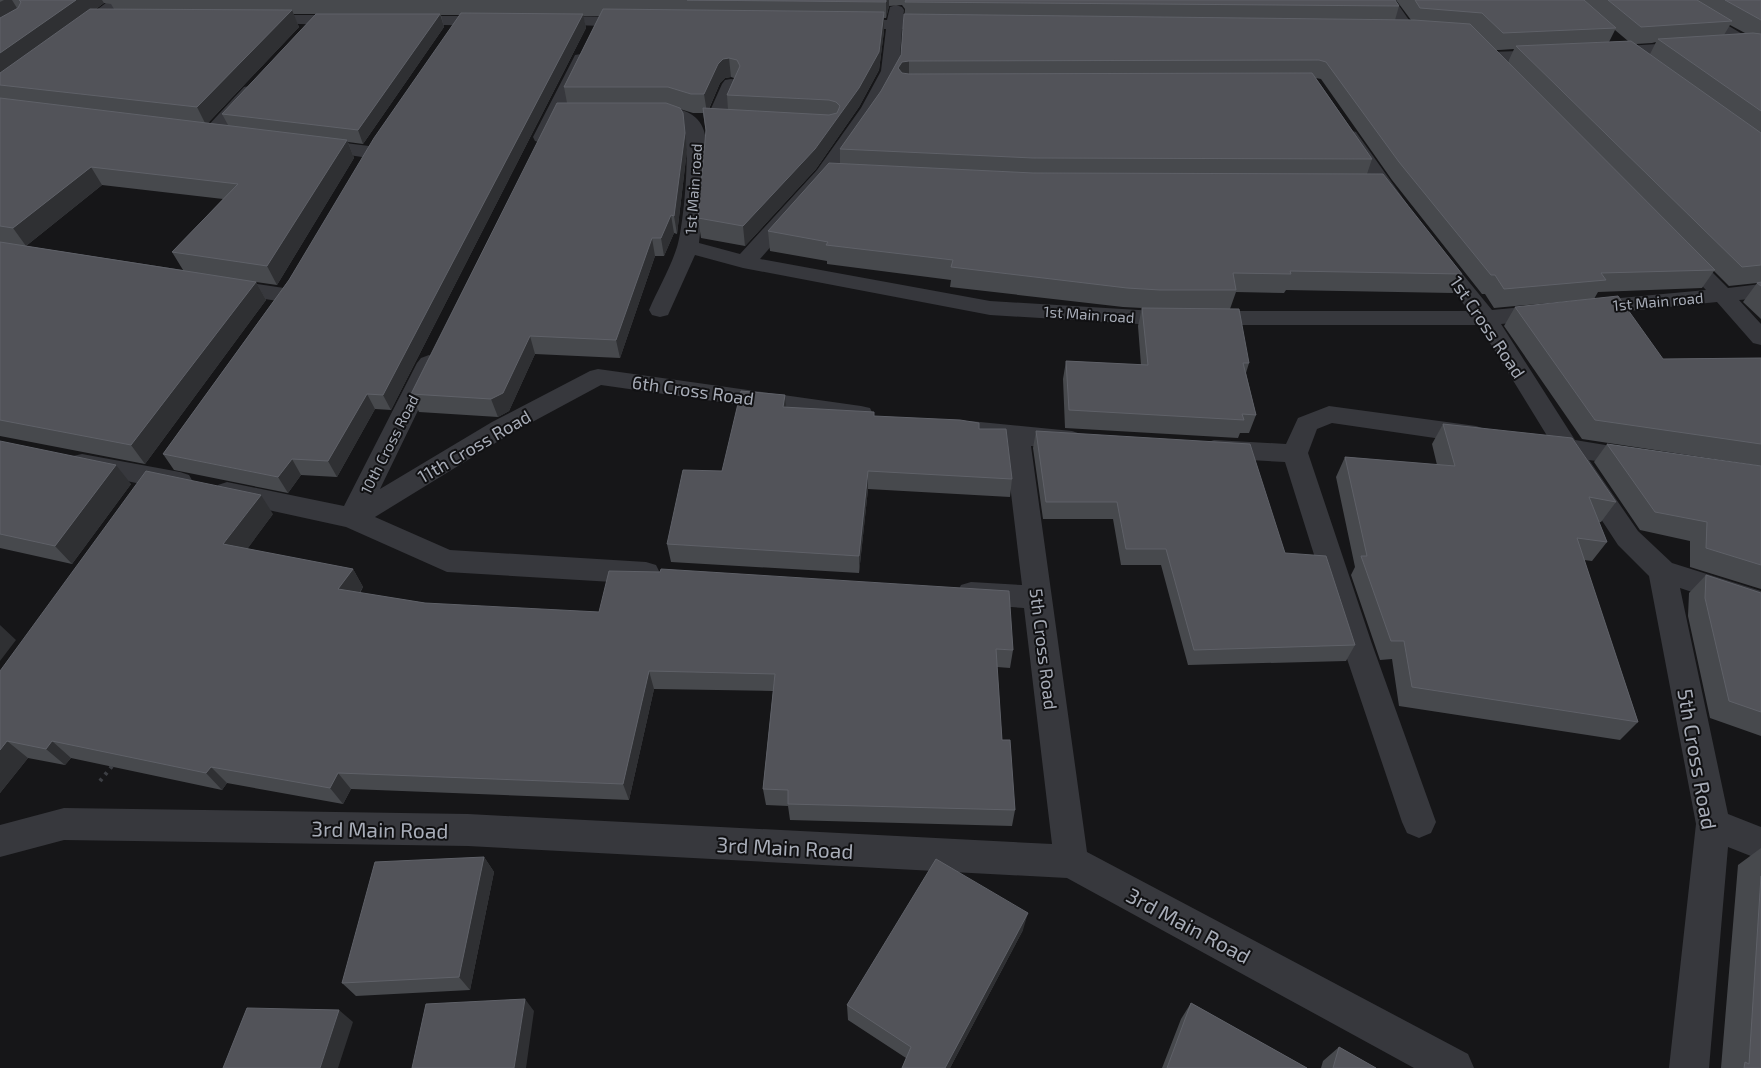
<svg xmlns="http://www.w3.org/2000/svg" width="1761" height="1068" viewBox="0 0 1761 1068" font-family="'Exo 2',sans-serif">
<style>
.lines{fill:none;stroke-linecap:round;stroke-linejoin:round}
.path{stroke:#3d3f44;stroke-width:4;stroke-dasharray:3 5;stroke-linecap:butt}
.minor{fill:#37383d;fill-rule:evenodd}
.wall{fill:#47494d;fill-rule:evenodd}
.shaded-wall{fill:#2f3033}
.building{fill:#525359;stroke:#5f6168}
.labels{text-anchor:middle;dominant-baseline:central;stroke-width:4;stroke-linejoin:round;paint-order:stroke}
.far-street-label{font-size:15px;fill:#a8adb8;stroke:#111113}
.street-label{font-size:18px;fill:#a8adb8;stroke:#111113}
.near-street-label{font-size:21px;fill:#a8adb8;stroke:#111113}
</style>
<rect width="100%" height="100%" fill="#161618"/>
<g class="lines">
<!-- path -->
<path class="path" d="M 100,781 L 113,765"/>
<!-- minor -->
<path class="minor" d="M 110,0 L 128,0 L 84,34 L 72,34 L 70,31 L 72,28 Z
M 1379,0 L 1395,0 L 1416,30 L 1414,33 L 1402,33 Z
M 896,5 L 902,7 L 904,10 L 903,20 L 941,20 L 947,22 L 949,25 L 947,28 L 941,30 L 902,29 L 899,71 L 879,108 L 831,178 L 760,259 L 990,301 L 1155,311 L 1469,311 L 1424,253 L 1428,249 L 1435,247 L 1442,249 L 1492,310 L 1706,290 L 1671,253 L 1675,249 L 1682,247 L 1689,249 L 1728,288 L 1761,284 L 1761,298 L 1739,300 L 1761,324 L 1761,345 L 1753,343 L 1717,302 L 1501,324 L 1575,440 L 1648,452 L 1652,458 L 1648,464 L 1639,467 L 1589,460 L 1638,531 L 1672,563 L 1761,591 L 1761,615 L 1680,588 L 1728,814 L 1761,827 L 1761,860 L 1728,847 L 1709,1068 L 1669,1068 L 1696,824 L 1649,576 L 1618,545 L 1559,455 L 1547,452 L 1543,446 L 1549,439 L 1479,325 L 1155,325 L 990,315 L 743,268 L 695,255 L 668,315 L 660,317 L 652,315 L 649,310 C 658,289 670,269 677,247 C 683,231 693,134 681,123 C 671,114 653,120 641,117 L 638,113 L 641,109 C 661,104 697,106 704,131 C 713,160 702,212 699,243 L 740,254 L 817,170 L 861,108 L 881,71 L 886,29 L 847,29 L 841,27 L 839,24 L 841,21 L 847,19 L 887,20 L 890,7 Z
M 1694,7 L 1700,9 L 1761,45 L 1761,57 L 1755,56 L 1688,15 L 1686,12 L 1688,9 Z
M 259,15 L 346,15 L 352,17 L 354,20 L 352,23 L 346,25 L 253,23 L 251,20 L 253,17 Z
M 404,16 L 491,16 L 497,18 L 499,21 L 497,24 L 491,26 L 398,24 L 396,21 L 398,18 Z
M 547,16 L 634,17 L 640,19 L 642,22 L 640,25 L 634,27 L 541,24 L 539,21 L 541,18 Z
M 1690,42 L 1696,43 L 1698,47 L 1696,51 L 1609,57 L 1603,56 L 1601,52 L 1603,48 L 1609,47 Z
M 1548,50 L 1554,51 L 1556,55 L 1554,59 L 1490,62 L 1484,61 L 1482,57 L 1484,53 L 1490,52 Z
M 581,54 L 587,55 L 589,59 L 551,137 L 549,141 L 542,143 L 535,141 L 533,137 L 573,59 L 575,55 Z
M 731,79 L 737,80 L 740,84 L 723,122 L 720,126 L 714,127 L 708,126 L 705,122 L 722,84 L 725,80 Z
M 250,86 L 256,87 L 259,91 L 256,95 L 219,137 L 212,139 L 205,137 L 203,133 L 205,129 L 244,87 Z
M 1349,130 L 1356,132 L 1405,201 L 1408,205 L 1405,209 L 1398,211 L 1391,209 L 1340,136 L 1342,132 Z
M 314,139 L 369,146 L 376,148 L 378,152 L 376,156 L 369,158 L 307,149 L 305,145 L 307,141 Z
M 224,279 L 284,288 L 292,290 L 295,295 L 292,300 L 284,302 L 216,291 L 213,286 L 216,281 Z
M 429,355 L 437,358 L 441,363 L 380,489 L 492,422 L 590,371 L 598,369 L 861,406 L 870,408 L 873,414 L 870,420 L 861,422 L 601,385 L 510,434 L 375,517 L 450,550 L 646,562 L 656,565 L 660,573 L 656,581 L 646,584 L 447,572 L 346,527 L 218,499 L 214,492 L 218,485 L 227,482 L 344,506 L 417,363 L 421,358 Z
M 1329,406 L 1476,426 L 1485,429 L 1489,435 L 1485,441 L 1476,444 L 1332,423 L 1317,429 L 1308,453 L 1372,644 L 1436,822 L 1431,833 L 1419,838 L 1407,833 L 1402,822 L 1342,644 L 1285,462 L 1214,458 L 1205,455 L 1201,449 L 1205,443 L 1214,440 L 1286,444 L 1298,418 Z
M 970,421 L 1072,431 L 1081,434 L 1085,440 L 1081,446 L 1072,449 L 1031,446 L 1087,852 L 1468,1054 L 1474,1068 L 1414,1068 L 1067,878 L 468,846 L 64,840 L 0,857 L 0,825 L 64,808 L 468,814 L 1052,844 L 1024,608 L 971,604 L 961,601 L 957,593 L 961,585 L 971,582 L 1022,585 L 1005,443 L 961,436 L 957,430 L 961,424 Z
M 82,454 L 180,472 L 189,475 L 193,482 L 189,489 L 180,492 L 73,470 L 69,463 L 73,456 Z"/>
</g>
<!-- wall -->
<path class="wall" d="M 0,0 L 1395,0 L 1399,6 L 1395,20 L 1411,20 L 1396,0 L 1761,0 L 1761,319 L 1743,302 L 1757,283 L 1729,286 L 1714,271 L 1702,288 L 1598,292 L 1594,299 L 1494,308 L 1485,294 L 1482,294 L 1392,180 L 1321,79 L 1316,78 L 1372,159 L 1367,174 L 1462,274 L 1453,293 L 1286,290 L 1284,293 L 1236,292 L 1230,309 L 1249,363 L 1246,373 L 1256,415 L 1249,433 L 1240,433 L 1238,438 L 1065,428 L 1063,379 L 1066,361 L 1141,365 L 1138,326 L 1142,308 L 1123,307 L 950,287 L 951,280 L 827,264 L 827,261 L 770,251 L 768,231 L 840,164 L 840,149 L 881,91 L 901,55 L 905,9 L 902,5 L 889,6 L 886,18 L 884,18 L 884,31 L 879,70 L 859,107 L 816,169 L 745,246 L 701,238 L 698,218 L 706,133 L 703,113 L 693,113 L 680,109 L 685,131 L 687,150 L 677,234 L 674,233 L 664,256 L 655,256 L 620,358 L 535,354 L 509,411 L 498,417 L 419,412 L 411,394 L 567,103 L 564,87 L 599,16 L 583,16 L 586,28 L 391,410 L 375,409 L 337,477 L 301,475 L 288,493 L 174,470 L 163,454 L 289,280 L 460,15 L 441,15 L 444,27 L 363,144 L 348,142 L 354,158 L 277,285 L 256,282 L 266,300 L 145,464 L 0,436 ZM 104,3 L 111,4 L 114,9 L 96,9 ZM 293,14 L 316,14 L 222,114 L 228,125 L 208,123 L 299,27 ZM 1730,25 L 1745,33 L 1724,35 ZM 1615,30 L 1628,41 L 1609,42 ZM 1656,42 L 1650,54 L 1636,44 L 1652,43 ZM 1514,49 L 1508,62 L 1496,50 L 1499,50 ZM 731,77 L 734,78 L 727,95 L 728,110 L 709,109 L 720,83 L 725,78 ZM 102,185 L 223,199 L 172,252 L 183,270 L 26,246 Z
M 1515,307 L 1663,359 L 1761,358 L 1761,466 L 1582,439 L 1504,326 Z
M 786,407 L 874,416 L 979,429 L 1012,479 L 1010,497 L 868,489 L 859,573 L 671,562 L 667,544 L 722,471 Z
M 1443,424 L 1616,502 L 1601,522 L 1599,522 L 1607,542 L 1592,561 L 1584,560 L 1638,722 L 1620,740 L 1399,706 L 1392,659 L 1380,660 L 1351,575 L 1355,567 L 1336,477 L 1345,457 L 1437,465 L 1432,444 Z
M 1036,431 L 1285,553 L 1355,645 L 1346,661 L 1188,665 L 1161,565 L 1121,565 L 1113,519 L 1043,519 L 1033,448 Z
M 0,441 L 131,484 L 72,564 L 0,548 Z
M 1607,444 L 1761,466 L 1761,589 L 1690,567 L 1690,541 L 1640,530 L 1594,462 Z
M 273,514 L 247,549 L 353,569 L 363,587 L 360,593 L 425,603 L 1013,650 L 1010,668 L 997,667 L 1002,740 L 1015,810 L 1012,826 L 790,820 L 788,806 L 766,805 L 763,789 L 773,691 L 654,689 L 629,800 L 351,789 L 343,804 L 227,783 L 222,790 L 71,758 L 65,765 L 28,758 L 0,793 L 0,671 Z
M 1706,575 L 1761,593 L 1761,736 L 1710,718 L 1688,616 L 1689,593 Z
M 1761,848 L 1761,1068 L 1721,1068 L 1738,865 Z
M 484,857 L 494,872 L 470,990 L 356,996 L 342,983 Z
M 1023,930 L 950,1068 L 902,1068 L 906,1058 L 848,1020 L 847,1005 Z
M 1191,1003 L 1307,1068 L 1162,1068 L 1181,1019 Z
M 1339,1047 L 1376,1068 L 1321,1068 L 1323,1061 Z"/>
<!-- shaded-wall -->
<path class="shaded-wall" d="M 4,0 L 12,0 L 20,13 L 0,25 L 0,2 Z
M 76,0 L 102,0 L 104,3 L 0,78 L 0,53 Z
M 886,0 L 889,0 L 889,6 L 886,18 Z
M 292,10 L 299,27 L 206,125 L 197,107 Z
M 884,12 L 884,31 L 879,70 L 859,107 L 816,169 L 745,246 L 743,226 L 859,88 Z
M 440,14 L 444,27 L 363,144 L 358,130 Z
M 583,14 L 586,28 L 391,410 L 383,395 Z
M 729,58 L 731,77 L 725,78 L 720,83 L 707,113 L 704,94 L 718,64 L 723,59 Z
M 909,61 L 909,78 L 902,80 L 898,68 L 902,62 Z
M 683,113 L 687,150 L 677,234 L 674,216 Z
M 347,140 L 354,158 L 277,285 L 267,266 Z
M 91,167 L 102,185 L 26,246 L 13,228 Z
M 671,215 L 674,233 L 664,256 L 661,238 Z
M 652,238 L 655,256 L 620,358 L 616,340 Z
M 256,282 L 266,300 L 145,464 L 131,445 Z
M 530,336 L 535,354 L 509,411 L 498,417 L 491,399 Z
M 367,394 L 375,409 L 337,477 L 328,461 Z
M 785,395 L 787,414 L 783,407 Z
M 292,459 L 301,475 L 288,493 L 278,477 Z
M 116,465 L 131,484 L 72,564 L 55,546 Z
M 868,471 L 868,489 L 859,573 L 859,556 Z
M 261,495 L 273,514 L 237,563 L 223,544 Z
M 353,569 L 363,587 L 349,608 L 338,589 Z
M 0,625 L 16,640 L 0,661 Z
M 649,671 L 654,689 L 629,800 L 623,784 Z
M 7,741 L 28,758 L 0,793 L 0,750 Z
M 52,741 L 71,758 L 65,765 L 46,749 Z
M 211,767 L 227,783 L 222,790 L 206,773 Z
M 338,773 L 351,789 L 343,804 L 330,788 Z
M 484,857 L 494,872 L 470,990 L 459,977 Z
M 1028,913 L 1023,930 L 950,1068 L 945,1068 Z
M 525,999 L 534,1011 L 526,1068 L 514,1068 Z
M 339,1010 L 353,1022 L 338,1068 L 320,1068 Z"/>
<!-- building -->
<path class="building" d="M 19,0 L 76,0 L 0,53 L 0,18 L 18,8 L 21,2 Z
M 687,0 L 886,0 L 886,2 Z
M 906,0 L 1395,0 L 1399,6 L 905,2 Z
M 1415,0 L 1584,0 L 1616,28 L 1503,33 L 1482,13 L 1420,8 Z
M 1608,0 L 1697,0 L 1732,21 L 1641,27 Z
M 1725,0 L 1761,0 L 1761,20 Z
M 90,9 L 292,10 L 197,107 L 0,85 L 0,73 Z
M 603,9 L 884,12 L 879,52 L 859,88 L 815,149 L 743,226 L 698,218 L 706,130 L 703,108 L 829,115 L 837,113 L 840,106 L 836,102 L 829,100 L 727,95 L 740,66 L 737,60 L 729,58 L 723,59 L 718,64 L 704,94 L 691,94 L 668,87 L 564,87 Z
M 461,13 L 583,14 L 383,395 L 367,394 L 328,461 L 292,459 L 278,477 L 163,454 L 289,280 L 374,138 Z
M 316,14 L 440,14 L 358,130 L 222,114 Z
M 904,14 L 1414,20 L 1470,24 L 1715,270 L 1601,273 L 1606,280 L 1504,289 L 1495,275 L 1491,275 L 1399,162 L 1326,62 L 1319,60 L 909,61 L 902,62 L 898,68 L 902,73 L 909,74 L 1312,73 L 1372,159 L 1033,158 L 840,149 L 881,91 L 901,55 Z
M 1753,33 L 1761,34 L 1761,111 L 1658,39 Z
M 1631,41 L 1761,133 L 1761,265 L 1742,267 L 1516,46 Z
M 0,98 L 347,140 L 267,266 L 172,252 L 238,184 L 91,167 L 13,228 L 0,226 Z
M 557,103 L 666,103 L 680,108 L 683,113 L 685,133 L 674,216 L 671,215 L 661,238 L 652,238 L 616,340 L 530,336 L 503,393 L 491,399 L 411,394 Z
M 829,163 L 1033,173 L 1383,174 L 1462,274 L 1290,271 L 1291,274 L 1233,273 L 1236,290 L 1160,290 L 1127,288 L 951,267 L 953,260 L 826,245 L 828,242 L 768,231 Z
M 0,242 L 256,282 L 131,445 L 0,420 Z
M 1761,282 L 1761,286 L 1757,283 Z
M 1618,296 L 1663,359 L 1761,358 L 1761,444 L 1595,420 L 1515,307 Z
M 1142,308 L 1239,309 L 1249,363 L 1243,363 L 1256,415 L 1242,414 L 1244,420 L 1069,410 L 1066,361 L 1148,365 Z
M 741,391 L 785,395 L 783,407 L 874,412 L 874,416 L 960,420 L 979,423 L 979,429 L 1006,429 L 1012,479 L 868,471 L 859,556 L 667,544 L 683,470 L 722,471 Z
M 1443,424 L 1572,438 L 1616,502 L 1589,497 L 1607,542 L 1577,538 L 1638,722 L 1412,687 L 1404,641 L 1391,641 L 1361,556 L 1367,556 L 1345,457 L 1455,466 Z
M 1036,431 L 1250,444 L 1285,553 L 1326,556 L 1355,645 L 1194,650 L 1166,549 L 1126,549 L 1117,502 L 1046,502 Z
M 0,441 L 116,465 L 55,546 L 0,534 Z
M 1607,444 L 1761,466 L 1761,565 L 1706,548 L 1707,522 L 1655,512 Z
M 146,471 L 261,495 L 223,544 L 353,569 L 338,589 L 425,603 L 599,612 L 609,571 L 660,572 L 661,569 L 1009,591 L 1013,650 L 996,649 L 1002,740 L 1010,740 L 1015,810 L 788,804 L 788,790 L 763,789 L 775,674 L 649,671 L 623,784 L 338,773 L 330,788 L 211,767 L 206,773 L 52,741 L 46,749 L 7,741 L 0,750 L 0,671 Z
M 1706,575 L 1761,593 L 1761,712 L 1729,701 L 1705,598 Z
M 484,857 L 459,977 L 342,983 L 375,862 Z
M 936,859 L 1028,913 L 945,1068 L 902,1068 L 911,1047 L 847,1005 Z
M 1761,876 L 1761,1068 L 1744,1068 L 1745,1062 L 1749,1064 Z
M 525,999 L 514,1068 L 412,1068 L 426,1004 Z
M 1191,1003 L 1307,1068 L 1167,1068 Z
M 247,1008 L 339,1010 L 320,1068 L 223,1068 Z
M 1339,1047 L 1376,1068 L 1333,1068 Z"/>
<g class="labels">
<!-- far-street labels -->
<g class="far-street-label">
<text transform="translate(693 189) rotate(-86)">1st Main road</text>
<text transform="translate(1658 301) rotate(-5)">1st Main road</text>
<text transform="translate(1089 314) rotate(4)">1st Main road</text>
<text transform="translate(389 444) rotate(-63)">10th Cross Road</text>
</g>
<!-- street labels -->
<g class="street-label">
<text transform="translate(1488 327) rotate(56)">1st Cross Road</text>
<text transform="translate(693 390) rotate(8)">6th Cross Road</text>
<text transform="translate(474 446) rotate(-30)">11th Cross Road</text>
<text transform="translate(1044 649) rotate(83)">5th Cross Road</text>
</g>
<!-- near-street labels -->
<g class="near-street-label">
<text transform="translate(1698 759) rotate(80)">5th Cross Road</text>
<text transform="translate(380 829) rotate(1)">3rd Main Road</text>
<text transform="translate(785 847) rotate(3)">3rd Main Road</text>
<text transform="translate(1189 925) rotate(28)">3rd Main Road</text>
</g>
</g>
</svg>
